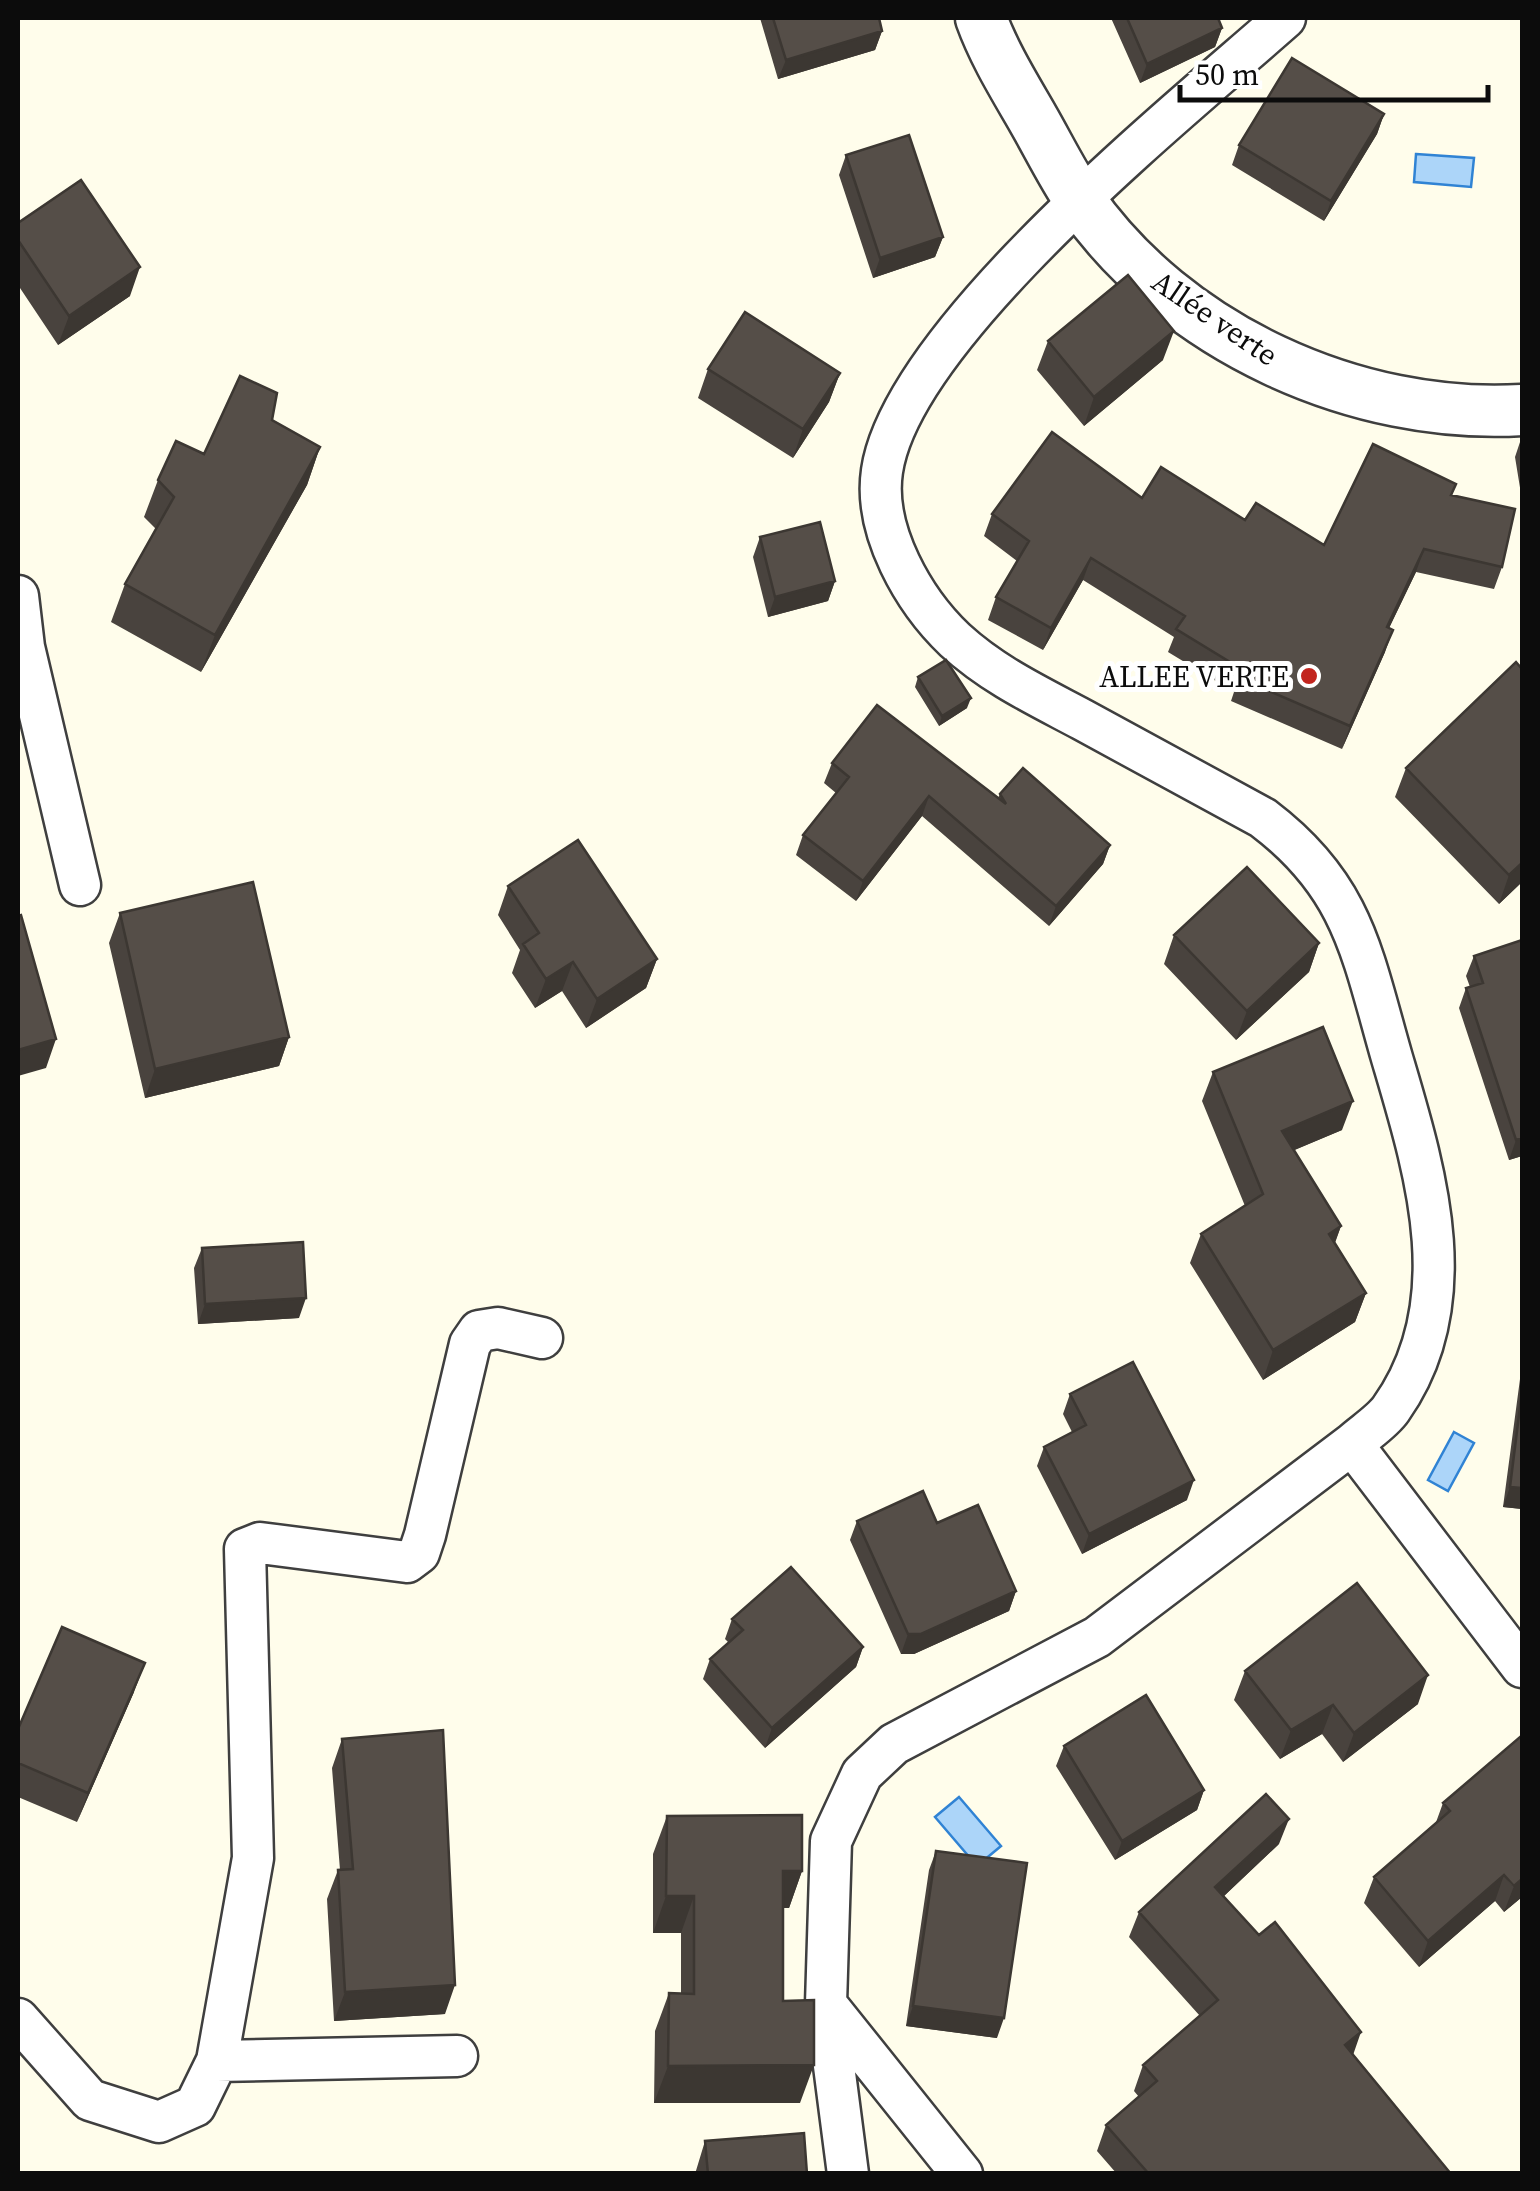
<svg xmlns="http://www.w3.org/2000/svg" width="1540" height="2191" viewBox="0 0 1540 2191" font-family="'Source Serif 4',serif">
<style>
.water{fill:#acd5f9;stroke:#3083d4;stroke-width:2.5}
.lines{fill:none;stroke-linecap:round;stroke-linejoin:round}
.minor-casing{stroke:#3f3f3f;stroke-width:45}
.tertiary-casing{stroke:#3f3f3f;stroke-width:55}
.minor{stroke:#fff;stroke-width:40}
.tertiary{stroke:#fff;stroke-width:50}
.wall{fill:#49433e}
.shaded-wall{fill:#3c3732}
.building{fill:#554e48;stroke:#3c3732;stroke-width:2.5}
.poi-dot{fill:#c2251e;stroke:#fff;stroke-width:4}
.labels{text-anchor:middle;dominant-baseline:central;stroke-width:10;stroke-linejoin:round;paint-order:stroke}
.street-label{font-size:30px;fill:#0c0c0c;stroke:#fff}
.poi-label{font-size:30px;fill:#0c0c0c;stroke:#fff;text-anchor:end}
</style>
<rect width="100%" height="100%" fill="#fffdeb"/>
<!-- water -->
<path class="water" d="M 1416,154 L 1474,158 L 1471,187 L 1414,182 Z
M 1454,1432 L 1474,1443 L 1448,1491 L 1428,1480 Z
M 959,1797 L 1001,1846 L 977,1866 L 935,1817 Z"/>
<g class="lines">
<!-- minor casing -->
<g class="minor-casing">
<path id="minor" d="M 18,596 L 24,647 L 80,885
M 1352,1444 L 1522,1667
M 826,2004 L 962,2174
M 18,2019 L 90,2100 L 159,2122 L 195,2106 L 217,2061 L 253,1858 L 245,1549 L 260,1543 L 407,1562 L 419,1553 L 425,1535 L 470,1344 L 479,1331 L 498,1328 L 542,1338
M 217,2061 L 457,2056
M 848,2174 L 826,2004 L 831,1841 L 862,1774 L 894,1744 L 1097,1637 L 1352,1444 C 1364,1433 1382,1422 1391,1409 C 1467,1302 1425,1170 1392,1058 C 1362,954 1354,887 1263,818 C 1203,785 1143,753 1083,720 C 1038,696 993,675 955,640 C 914,601 873,531 882,471 C 902,334 1180,111 1285,18"/>
</g>
<!-- tertiary casing -->
<g class="tertiary-casing">
<path id="tertiary" d="M 981,18 C 994,54 1014,86 1033,119 C 1048,145 1062,174 1079,199 C 1175,338 1356,420 1522,410"/>
</g>
<!-- minor -->
<use href="#minor" class="minor"/>
<!-- tertiary -->
<use href="#tertiary" class="tertiary"/>
</g>
<!-- wall -->
<path class="wall" d="M 760,18 L 879,18 L 882,31 L 875,50 L 778,79 Z
M 1111,18 L 1218,18 L 1222,28 L 1215,47 L 1140,83 Z
M 1384,114 L 1377,134 L 1324,221 L 1232,165 L 1239,145 Z
M 846,155 L 943,237 L 935,257 L 873,278 L 839,175 Z
M 18,223 L 130,296 L 58,345 L 18,285 Z
M 1048,341 L 1163,360 L 1084,426 L 1037,370 Z
M 708,369 L 840,373 L 829,402 L 793,458 L 698,398 Z
M 272,420 L 320,447 L 307,485 L 201,672 L 111,622 L 125,584 L 156,529 L 144,517 L 158,480 L 204,454 Z
M 1522,436 L 1522,500 L 1515,457 Z
M 1456,484 L 1452,495 L 1502,567 L 1494,589 L 1416,572 L 1389,628 L 1385,652 L 1342,749 L 1231,701 L 1234,692 L 1168,652 L 1174,637 L 1083,580 L 1043,650 L 988,620 L 996,597 L 1017,561 L 984,536 L 992,514 L 1142,498 L 1245,520 L 1324,545 Z
M 760,537 L 835,581 L 828,601 L 768,617 L 753,557 Z
M 918,677 L 967,708 L 939,726 L 915,687 Z
M 832,763 L 998,798 L 1000,794 L 1110,845 L 1103,864 L 1049,926 L 922,816 L 856,901 L 796,855 L 803,835 L 836,793 L 824,783 Z
M 1406,768 L 1522,882 L 1499,904 L 1395,797 Z
M 508,886 L 657,959 L 646,988 L 586,1028 L 562,991 L 535,1008 L 512,973 L 520,950 L 498,915 Z
M 120,913 L 289,1037 L 279,1066 L 145,1098 L 109,943 Z
M 1174,935 L 1319,943 L 1309,972 L 1236,1040 L 1164,964 Z
M 1522,940 L 1522,1156 L 1509,1160 L 1459,1008 L 1466,988 L 1470,987 L 1466,976 L 1474,956 Z
M 1213,1072 L 1342,1130 L 1294,1150 L 1341,1226 L 1335,1243 L 1366,1293 L 1355,1322 L 1263,1380 L 1190,1263 L 1201,1234 L 1245,1206 L 1202,1101 Z
M 202,1248 L 299,1318 L 198,1324 L 194,1268 Z
M 1522,1364 L 1522,1509 L 1503,1507 Z
M 1070,1394 L 1187,1500 L 1082,1554 L 1037,1466 L 1044,1447 L 1072,1432 L 1063,1414 Z
M 857,1521 L 937,1523 L 1016,1591 L 1009,1611 L 914,1654 L 901,1654 L 850,1540 Z
M 732,1619 L 863,1647 L 856,1667 L 765,1748 L 703,1679 L 710,1659 L 729,1643 L 725,1639 Z
M 1245,1671 L 1418,1704 L 1343,1762 L 1322,1734 L 1280,1759 L 1234,1700 Z
M 134,1692 L 77,1822 L 18,1797 L 18,1729 Z
M 342,1739 L 445,2014 L 334,2021 L 327,1899 L 338,1870 L 340,1870 L 332,1768 Z
M 1064,1746 L 1204,1790 L 1197,1810 L 1115,1860 L 1056,1766 Z
M 1443,1803 L 1522,1897 L 1504,1912 L 1495,1901 L 1419,1967 L 1364,1903 L 1374,1877 L 1435,1825 Z
M 667,1816 L 802,1871 L 789,1908 L 783,1908 L 783,2001 L 800,2103 L 654,2103 L 655,2031 L 669,1993 L 681,1994 L 681,1933 L 653,1933 L 653,1854 Z
M 1279,1844 L 1224,1896 L 1451,2174 L 1117,2174 L 1097,2151 L 1106,2125 L 1139,2097 L 1134,2091 L 1143,2065 L 1200,2016 L 1129,1937 L 1139,1912 Z
M 936,1851 L 997,2038 L 906,2026 L 929,1870 Z
M 705,2141 L 807,2174 L 695,2174 Z"/>
<!-- shaded-wall -->
<path class="shaded-wall" d="M 1222,28 L 1215,47 L 1140,83 L 1147,64 Z
M 882,31 L 875,50 L 778,79 L 786,60 Z
M 1384,114 L 1377,134 L 1324,221 L 1331,201 Z
M 943,237 L 935,257 L 873,278 L 880,258 Z
M 140,267 L 130,296 L 58,345 L 69,316 Z
M 1174,331 L 1163,360 L 1084,426 L 1094,397 Z
M 840,373 L 829,402 L 793,458 L 803,429 Z
M 320,447 L 307,485 L 201,672 L 215,635 Z
M 1424,549 L 1416,572 L 1379,649 L 1387,627 Z
M 1091,558 L 1083,580 L 1043,650 L 1051,628 Z
M 835,581 L 828,601 L 768,617 L 775,597 Z
M 1393,630 L 1385,652 L 1342,749 L 1350,726 Z
M 971,698 L 967,708 L 939,726 L 942,716 Z
M 929,796 L 922,816 L 856,901 L 863,881 Z
M 1110,845 L 1103,864 L 1049,926 L 1056,906 Z
M 1522,863 L 1522,882 L 1499,904 L 1509,875 Z
M 1319,943 L 1309,972 L 1236,1040 L 1247,1011 Z
M 657,959 L 646,988 L 586,1028 L 597,999 Z
M 573,962 L 562,991 L 535,1008 L 546,979 Z
M 289,1037 L 279,1066 L 145,1098 L 155,1069 Z
M 56,1039 L 46,1068 L 18,1076 L 18,1050 Z
M 1353,1101 L 1342,1130 L 1271,1160 L 1282,1131 Z
M 1522,1138 L 1522,1156 L 1509,1160 L 1516,1140 Z
M 1341,1226 L 1330,1255 L 1329,1234 Z
M 1366,1293 L 1355,1322 L 1263,1380 L 1273,1350 Z
M 306,1298 L 299,1318 L 198,1324 L 205,1304 Z
M 1194,1480 L 1187,1500 L 1082,1554 L 1089,1534 Z
M 1510,1487 L 1522,1488 L 1522,1509 L 1503,1507 Z
M 1016,1591 L 1009,1611 L 914,1654 L 901,1654 L 908,1634 Z
M 863,1647 L 856,1667 L 765,1748 L 772,1728 Z
M 145,1663 L 134,1692 L 77,1822 L 88,1793 Z
M 1428,1675 L 1418,1704 L 1343,1762 L 1354,1733 Z
M 1333,1705 L 1322,1734 L 1280,1759 L 1291,1730 Z
M 1204,1790 L 1197,1810 L 1115,1860 L 1122,1841 Z
M 1289,1819 L 1279,1844 L 1206,1913 L 1215,1887 Z
M 783,1871 L 802,1871 L 789,1908 L 770,1908 Z
M 1504,1875 L 1495,1901 L 1419,1967 L 1428,1941 Z
M 1522,1879 L 1522,1897 L 1504,1912 L 1514,1886 Z
M 666,1896 L 694,1896 L 681,1933 L 653,1933 Z
M 455,1985 L 445,2014 L 334,2021 L 345,1992 Z
M 913,2006 L 1004,2018 L 997,2038 L 906,2026 Z
M 1361,2032 L 1352,2058 L 1345,2045 Z
M 814,2065 L 800,2103 L 654,2103 L 668,2066 Z"/>
<!-- building -->
<path class="building" d="M 773,18 L 879,18 L 882,31 L 786,60 Z
M 1127,18 L 1218,18 L 1222,28 L 1147,64 Z
M 1292,58 L 1384,114 L 1331,201 L 1239,145 Z
M 909,135 L 943,237 L 880,258 L 846,155 Z
M 81,180 L 140,267 L 69,316 L 18,240 L 18,223 Z
M 1128,275 L 1174,331 L 1094,397 L 1048,341 Z
M 745,312 L 840,373 L 803,429 L 708,369 Z
M 240,376 L 277,393 L 272,420 L 320,447 L 215,635 L 125,584 L 174,497 L 158,480 L 176,441 L 204,454 Z
M 1052,432 L 1142,498 L 1161,467 L 1245,520 L 1256,503 L 1324,545 L 1373,444 L 1456,484 L 1451,495 L 1515,509 L 1502,567 L 1424,549 L 1387,627 L 1393,630 L 1350,726 L 1239,678 L 1243,670 L 1176,629 L 1185,616 L 1091,558 L 1051,628 L 996,597 L 1029,541 L 992,514 Z
M 820,522 L 835,581 L 775,597 L 760,537 Z
M 946,660 L 971,698 L 942,716 L 918,677 Z
M 1516,662 L 1522,669 L 1522,863 L 1509,875 L 1406,768 Z
M 877,705 L 1006,804 L 1000,794 L 1023,768 L 1110,845 L 1056,906 L 929,796 L 863,881 L 803,835 L 849,777 L 832,763 Z
M 578,840 L 657,959 L 597,999 L 573,962 L 546,979 L 523,944 L 539,933 L 508,886 Z
M 1247,867 L 1319,943 L 1247,1011 L 1174,935 Z
M 253,882 L 289,1037 L 155,1069 L 120,913 Z
M 21,915 L 56,1039 L 18,1050 L 18,916 Z
M 1522,940 L 1522,1138 L 1516,1140 L 1466,988 L 1483,983 L 1474,956 Z
M 1323,1027 L 1353,1101 L 1282,1131 L 1341,1226 L 1329,1234 L 1366,1293 L 1273,1350 L 1201,1234 L 1263,1194 L 1213,1072 Z
M 303,1242 L 306,1298 L 205,1304 L 202,1248 Z
M 1133,1362 L 1194,1480 L 1089,1534 L 1044,1447 L 1086,1425 L 1070,1394 Z
M 1522,1391 L 1522,1488 L 1510,1487 Z
M 923,1491 L 937,1523 L 978,1505 L 1016,1591 L 921,1634 L 908,1634 L 857,1521 Z
M 791,1567 L 863,1647 L 772,1728 L 710,1659 L 743,1630 L 732,1619 Z
M 1357,1583 L 1428,1675 L 1354,1733 L 1333,1705 L 1291,1730 L 1245,1671 Z
M 62,1627 L 145,1663 L 88,1793 L 18,1763 L 18,1729 Z
M 1146,1695 L 1204,1790 L 1122,1841 L 1064,1746 Z
M 443,1730 L 455,1985 L 345,1992 L 338,1870 L 353,1869 L 342,1739 Z
M 1520,1737 L 1522,1740 L 1522,1879 L 1514,1886 L 1504,1875 L 1428,1941 L 1374,1877 L 1450,1811 L 1443,1803 Z
M 1266,1794 L 1289,1819 L 1215,1887 L 1259,1935 L 1275,1922 L 1361,2032 L 1345,2045 L 1451,2174 L 1149,2174 L 1106,2125 L 1157,2081 L 1143,2065 L 1218,2000 L 1139,1912 Z
M 802,1815 L 802,1871 L 783,1871 L 783,2001 L 814,2000 L 814,2065 L 668,2066 L 669,1993 L 694,1994 L 694,1896 L 666,1896 L 667,1816 Z
M 936,1851 L 1027,1863 L 1004,2018 L 913,2006 Z
M 804,2133 L 807,2174 L 708,2174 L 705,2141 Z"/>
<!-- markers -->
<circle class="poi-dot" cx="1309" cy="676" r="10"/>
<g class="labels">
<!-- street labels -->
<g class="street-label">
<text transform="translate(1215 318) rotate(34)">Allée verte</text>
</g>
<!-- poi labels -->
<g class="poi-label">
<text x="1289" y="676">ALLEE VERTE</text>
</g>
</g>
<!-- border -->
<rect width="1540" height="2191" fill="none" stroke="#0c0c0c" stroke-width="40"/>
<!-- scale -->
<path d="M1180 85v15h308v-15" fill="none" stroke="#0c0c0c" stroke-width="5"/>
<text x="1195" y="85" font-size="30" fill="#0c0c0c" stroke="#ffffff" stroke-width="8" paint-order="stroke">50 m</text>
</svg>
